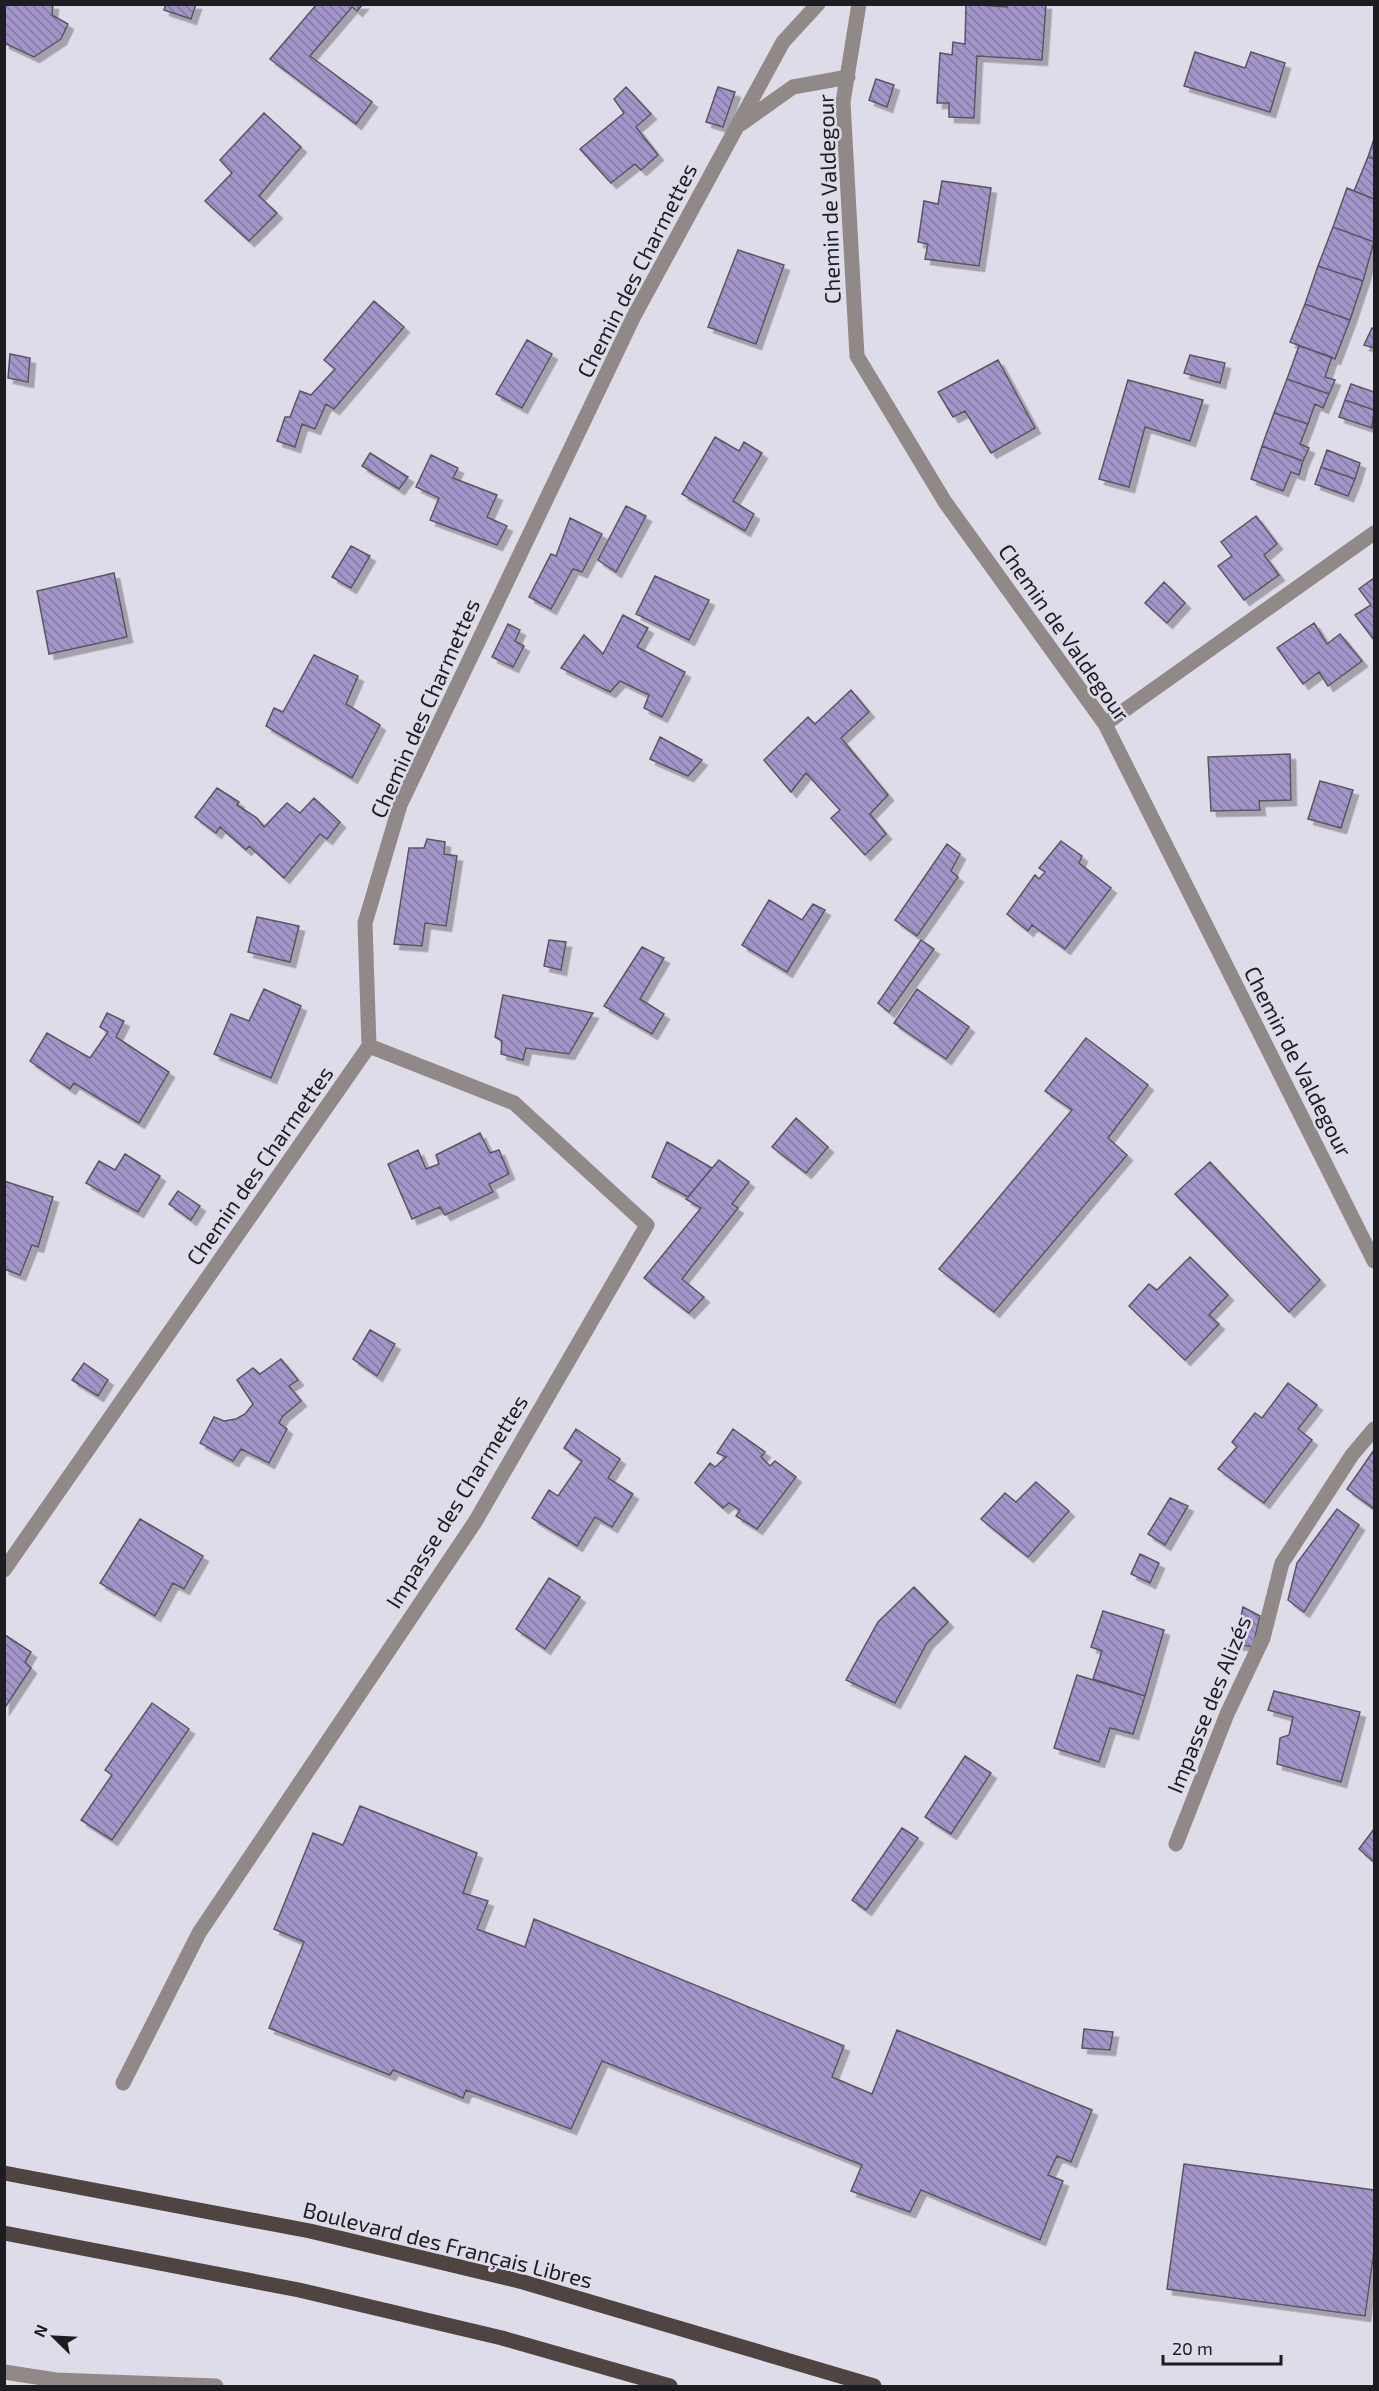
<svg xmlns="http://www.w3.org/2000/svg" width="1379" height="2391" viewBox="0 0 1379 2391" font-family="'Exo 2',sans-serif">
<style>
.building{fill:url(#building-back-hatch);stroke:#595662;stroke-width:1.5;filter:url(#shadow)}
.lines{fill:none;stroke-linecap:round;stroke-linejoin:round}
.minor{stroke:#908987;stroke-width:15}
.primary{stroke:#504442;stroke-width:15}
.labels{text-anchor:middle;dominant-baseline:central;stroke-width:5;stroke-linejoin:round;paint-order:stroke}
.street-label{font-size:22px;fill:#1d1c21;stroke:#dfdcea}
</style>
<defs>
<pattern id="building-back-hatch" width="6" height="6" patternUnits="userSpaceOnUse" patternTransform="scale(1.5)"><rect width="6" height="6" fill="#a395c9"/><path d="M-1 5l2 2M0 0l6 6M5-1l2 2" fill="none" stroke="#8479a3"/></pattern>
<filter id="shadow"><feDropShadow dx="5.5" dy="5.5" stdDeviation="0" flood-color="#0004"/></filter>
</defs>
<rect width="100%" height="100%" fill="#dfdcea"/>
<!-- building -->
<path class="building" d="M 4,4 L 53,4 L 52,15 L 68,24 L 61,39 L 34,57 L 4,43 Z
M 166,4 L 196,4 L 191,19 L 164,10 Z
M 317,4 L 363,4 L 357,11 L 352,7 L 310,56 L 372,102 L 356,124 L 270,59 Z
M 966,4 L 1007,7 L 1007,4 L 1046,4 L 1042,60 L 977,56 L 974,118 L 949,117 L 949,103 L 937,103 L 940,53 L 952,55 L 953,42 L 965,44 Z
M 1195,52 L 1245,68 L 1251,52 L 1285,63 L 1270,112 L 1184,86 Z
M 876,79 L 894,85 L 887,107 L 869,100 Z
M 626,87 L 651,114 L 636,127 L 658,155 L 641,170 L 635,164 L 611,183 L 580,149 L 624,113 L 614,99 Z
M 718,87 L 735,92 L 723,127 L 706,122 Z
M 264,113 L 301,147 L 259,196 L 277,213 L 249,241 L 205,201 L 232,173 L 220,160 Z
M 1374,139 L 1374,159 L 1368,157 Z
M 1368,157 L 1374,159 L 1374,199 L 1354,191 Z
M 942,181 L 991,188 L 979,266 L 925,259 L 928,244 L 918,242 L 924,201 L 938,204 Z
M 1347,188 L 1374,199 L 1374,242 L 1333,227 Z
M 1333,227 L 1374,242 L 1363,281 L 1318,266 Z
M 738,250 L 784,265 L 756,344 L 708,327 Z
M 1318,266 L 1363,281 L 1350,320 L 1305,304 Z
M 374,301 L 404,327 L 334,409 L 326,404 L 315,429 L 302,424 L 295,447 L 277,441 L 285,417 L 290,417 L 300,391 L 311,395 L 335,369 L 324,360 Z
M 1305,304 L 1350,320 L 1335,359 L 1290,342 Z
M 1372,328 L 1374,329 L 1374,348 L 1364,345 Z
M 527,340 L 552,354 L 522,408 L 496,394 Z
M 1299,346 L 1332,357 L 1325,377 L 1335,380 L 1329,394 L 1287,379 Z
M 10,354 L 30,358 L 28,382 L 8,378 Z
M 1190,355 L 1225,363 L 1220,383 L 1184,373 Z
M 998,360 L 1035,428 L 991,453 L 965,411 L 953,417 L 938,392 Z
M 1287,379 L 1329,394 L 1323,408 L 1315,404 L 1308,424 L 1274,413 Z
M 1128,380 L 1203,400 L 1190,441 L 1145,427 L 1129,487 L 1099,479 Z
M 1351,384 L 1374,392 L 1374,410 L 1345,400 Z
M 1345,400 L 1374,410 L 1372,428 L 1339,417 Z
M 1274,413 L 1308,424 L 1300,444 L 1309,448 L 1303,461 L 1262,446 Z
M 715,437 L 739,451 L 744,442 L 762,453 L 733,501 L 754,514 L 745,531 L 682,494 Z
M 1262,446 L 1303,461 L 1299,475 L 1291,472 L 1283,491 L 1251,479 Z
M 1327,450 L 1360,463 L 1355,479 L 1321,467 Z
M 370,453 L 408,477 L 399,489 L 362,466 Z
M 431,455 L 458,468 L 453,478 L 497,495 L 487,517 L 507,526 L 497,545 L 430,520 L 439,498 L 416,487 Z
M 1321,467 L 1355,479 L 1348,496 L 1315,484 Z
M 626,506 L 646,516 L 616,572 L 598,560 Z
M 1256,516 L 1277,544 L 1264,555 L 1279,575 L 1244,600 L 1218,566 L 1232,556 L 1221,542 Z
M 570,518 L 602,534 L 582,572 L 573,569 L 551,609 L 529,597 L 551,554 L 556,556 Z
M 351,546 L 370,556 L 351,588 L 332,577 Z
M 114,573 L 127,637 L 49,654 L 37,591 Z
M 655,576 L 709,600 L 689,640 L 636,614 Z
M 1374,578 L 1374,640 L 1355,615 L 1371,605 L 1359,589 Z
M 1164,582 L 1185,603 L 1167,623 L 1145,603 Z
M 623,615 L 648,628 L 637,647 L 685,672 L 662,717 L 644,708 L 649,695 L 620,681 L 610,692 L 561,668 L 584,635 L 603,654 Z
M 1314,623 L 1327,644 L 1340,634 L 1362,661 L 1328,686 L 1319,672 L 1303,684 L 1277,648 Z
M 508,624 L 520,630 L 515,641 L 524,646 L 513,667 L 492,657 Z
M 314,655 L 358,676 L 346,704 L 380,725 L 352,778 L 266,726 L 274,708 L 283,712 Z
M 851,690 L 869,712 L 841,738 L 888,795 L 870,814 L 886,834 L 865,855 L 831,818 L 840,810 L 806,773 L 791,792 L 764,760 L 808,717 L 815,724 Z
M 660,737 L 702,760 L 688,776 L 650,759 Z
M 1290,754 L 1291,800 L 1259,801 L 1260,810 L 1211,811 L 1208,757 Z
M 1320,781 L 1353,790 L 1341,828 L 1308,819 Z
M 217,788 L 239,802 L 237,805 L 257,818 L 264,827 L 287,803 L 300,813 L 314,798 L 340,822 L 327,839 L 320,834 L 284,878 L 249,846 L 246,850 L 220,827 L 216,833 L 195,817 Z
M 427,839 L 445,842 L 444,854 L 457,856 L 446,926 L 425,923 L 422,946 L 394,944 L 409,848 L 424,848 Z
M 1061,841 L 1082,856 L 1079,863 L 1111,888 L 1065,949 L 1032,925 L 1028,931 L 1007,914 L 1035,875 L 1039,879 L 1045,872 L 1039,868 Z
M 947,844 L 960,854 L 951,871 L 958,877 L 917,936 L 895,920 Z
M 769,900 L 802,920 L 813,904 L 825,910 L 787,972 L 742,945 Z
M 257,917 L 299,926 L 290,962 L 248,952 Z
M 549,940 L 566,942 L 561,970 L 544,966 Z
M 921,940 L 934,949 L 889,1012 L 878,1003 Z
M 642,947 L 664,958 L 640,999 L 664,1014 L 652,1034 L 604,1006 Z
M 264,989 L 301,1006 L 271,1078 L 214,1054 L 231,1014 L 249,1021 Z
M 917,989 L 969,1027 L 946,1059 L 894,1023 Z
M 503,995 L 593,1013 L 569,1054 L 526,1048 L 523,1060 L 501,1054 L 502,1041 L 495,1037 Z
M 107,1013 L 124,1021 L 116,1037 L 169,1072 L 139,1123 L 74,1083 L 70,1089 L 30,1061 L 47,1033 L 90,1058 L 108,1032 L 100,1027 Z
M 1086,1038 L 1148,1085 L 1108,1138 L 1127,1155 L 994,1312 L 939,1269 L 1072,1110 L 1045,1091 Z
M 796,1118 L 828,1147 L 806,1173 L 772,1147 Z
M 480,1133 L 490,1153 L 499,1150 L 509,1174 L 489,1184 L 493,1192 L 445,1215 L 440,1207 L 412,1219 L 388,1164 L 418,1150 L 426,1169 L 439,1164 L 436,1155 Z
M 667,1142 L 712,1168 L 688,1197 L 652,1177 Z
M 125,1154 L 160,1176 L 138,1212 L 86,1183 L 99,1161 L 115,1170 Z
M 719,1160 L 749,1182 L 732,1204 L 738,1208 L 682,1279 L 704,1297 L 689,1313 L 644,1278 L 701,1208 L 686,1199 Z
M 1210,1162 L 1320,1280 L 1289,1312 L 1175,1194 Z
M 4,1181 L 53,1197 L 38,1247 L 32,1245 L 20,1275 L 4,1269 Z
M 178,1191 L 200,1206 L 191,1220 L 169,1204 Z
M 1190,1257 L 1228,1295 L 1209,1315 L 1219,1324 L 1185,1360 L 1129,1306 L 1149,1284 L 1157,1290 Z
M 370,1330 L 395,1344 L 377,1376 L 353,1359 Z
M 281,1359 L 298,1380 L 289,1386 L 301,1401 L 283,1416 L 279,1423 L 287,1429 L 269,1463 L 241,1449 L 233,1461 L 200,1443 L 214,1417 L 224,1421 L 236,1419 L 245,1414 L 253,1404 L 237,1380 L 253,1368 L 260,1374 Z
M 84,1363 L 108,1380 L 98,1396 L 72,1380 Z
M 1288,1383 L 1317,1405 L 1298,1429 L 1312,1440 L 1264,1503 L 1218,1469 L 1237,1447 L 1232,1442 L 1255,1413 L 1262,1418 Z
M 576,1429 L 620,1459 L 608,1478 L 633,1494 L 612,1527 L 595,1517 L 577,1546 L 532,1518 L 549,1490 L 558,1496 L 582,1461 L 564,1448 Z
M 733,1429 L 765,1452 L 761,1457 L 770,1466 L 775,1461 L 796,1477 L 757,1529 L 736,1516 L 740,1510 L 729,1503 L 723,1508 L 695,1483 L 710,1463 L 715,1467 L 726,1457 L 717,1453 Z
M 1374,1450 L 1374,1509 L 1347,1489 Z
M 1036,1482 L 1069,1511 L 1028,1557 L 981,1519 L 1005,1493 L 1016,1502 Z
M 1170,1498 L 1188,1506 L 1165,1545 L 1148,1534 Z
M 1337,1509 L 1359,1525 L 1304,1612 L 1288,1600 L 1297,1563 Z
M 140,1519 L 203,1556 L 184,1589 L 173,1583 L 155,1616 L 100,1583 Z
M 1140,1554 L 1159,1563 L 1150,1583 L 1131,1574 Z
M 549,1578 L 580,1597 L 545,1649 L 516,1629 Z
M 914,1587 L 948,1622 L 927,1643 L 895,1703 L 846,1680 L 878,1622 Z
M 1243,1607 L 1260,1616 L 1253,1647 L 1235,1644 Z
M 1103,1611 L 1164,1630 L 1145,1696 L 1093,1679 L 1102,1651 L 1091,1647 Z
M 5,1635 L 31,1652 L 25,1662 L 31,1668 L 4,1709 Z
M 1077,1675 L 1145,1696 L 1133,1734 L 1110,1728 L 1099,1762 L 1054,1748 Z
M 1274,1691 L 1360,1712 L 1341,1782 L 1277,1764 L 1280,1738 L 1289,1735 L 1293,1717 L 1268,1710 Z
M 152,1703 L 189,1729 L 112,1840 L 81,1820 L 112,1775 L 105,1770 Z
M 965,1756 L 991,1773 L 951,1834 L 925,1817 Z
M 360,1806 L 477,1853 L 463,1893 L 488,1901 L 477,1929 L 525,1947 L 534,1919 L 844,2046 L 832,2077 L 872,2094 L 897,2030 L 1092,2110 L 1071,2162 L 1057,2156 L 1048,2175 L 1063,2181 L 1040,2240 L 921,2190 L 910,2212 L 851,2191 L 862,2165 L 602,2061 L 571,2129 L 466,2090 L 463,2098 L 393,2070 L 390,2075 L 269,2028 L 304,1942 L 274,1929 L 313,1833 L 343,1845 Z
M 902,1828 L 918,1838 L 866,1910 L 852,1900 Z
M 1374,1829 L 1374,1862 L 1359,1849 Z
M 1084,2029 L 1113,2032 L 1110,2050 L 1082,2048 Z
M 1184,2164 L 1374,2190 L 1374,2251 L 1365,2316 L 1167,2289 Z"/>
<g class="lines">
<!-- minor -->
<path class="minor" d="M 859,4 L 843,102 L 857,356 L 945,502 L 1105,724 L 1374,1261
M 741,124 L 793,87 L 848,77
M 1105,724 L 1374,533
M 4,1570 L 369,1046 L 365,923 L 400,805 L 634,316 L 783,42 L 818,4
M 1176,1844 L 1227,1714 L 1263,1638 L 1282,1563 L 1352,1455 L 1374,1429
M 123,2083 L 199,1933 L 475,1522 L 647,1225 L 514,1103 L 369,1046
M 4,2372 L 56,2380 L 216,2386"/>
<!-- primary -->
<path class="primary" d="M 4,2173 L 310,2231 L 523,2282 L 874,2386
M 4,2233 L 299,2290 L 502,2338 L 670,2386"/>
</g>
<g class="labels">
<!-- street labels -->
<g class="street-label">
<text transform="translate(828 199) rotate(-92)">Chemin de Valdegour</text>
<text transform="translate(636 270) rotate(-63)">Chemin des Charmettes</text>
<text transform="translate(1065 632) rotate(55)">Chemin de Valdegour</text>
<text transform="translate(424 708) rotate(-66)">Chemin des Charmettes</text>
<text transform="translate(1299 1061) rotate(63)">Chemin de Valdegour</text>
<text transform="translate(259 1165) rotate(-55)">Chemin des Charmettes</text>
<text transform="translate(456 1501) rotate(-58)">Impasse des Charmettes</text>
<text transform="translate(1208 1704) rotate(-68)">Impasse des Alizés</text>
<text transform="translate(448 2244) rotate(14)">Boulevard des Français Libres</text>
</g>
</g>
<!-- border -->
<rect width="1379" height="2391" fill="none" stroke="#1d1c21" stroke-width="12"/>
<!-- north arrow -->
<g transform="translate(54 2337) rotate(294)" stroke="#dfdcea" stroke-width="4.5" paint-order="stroke">
<path d="M0-4.5L10 22L0 15L-10 22Z" fill="#1d1c21"/>
<text y="-9" font-size="16" font-weight="bold" text-anchor="middle" fill="#1d1c21">N</text>
</g>
<!-- scale -->
<path d="M1163 2355v9h118v-9" fill="none" stroke="#1d1c21" stroke-width="3"/>
<text x="1172" y="2355" font-size="18" fill="#1d1c21" stroke="#dfdcea" stroke-width="4.5" paint-order="stroke">20 m</text>
</svg>
